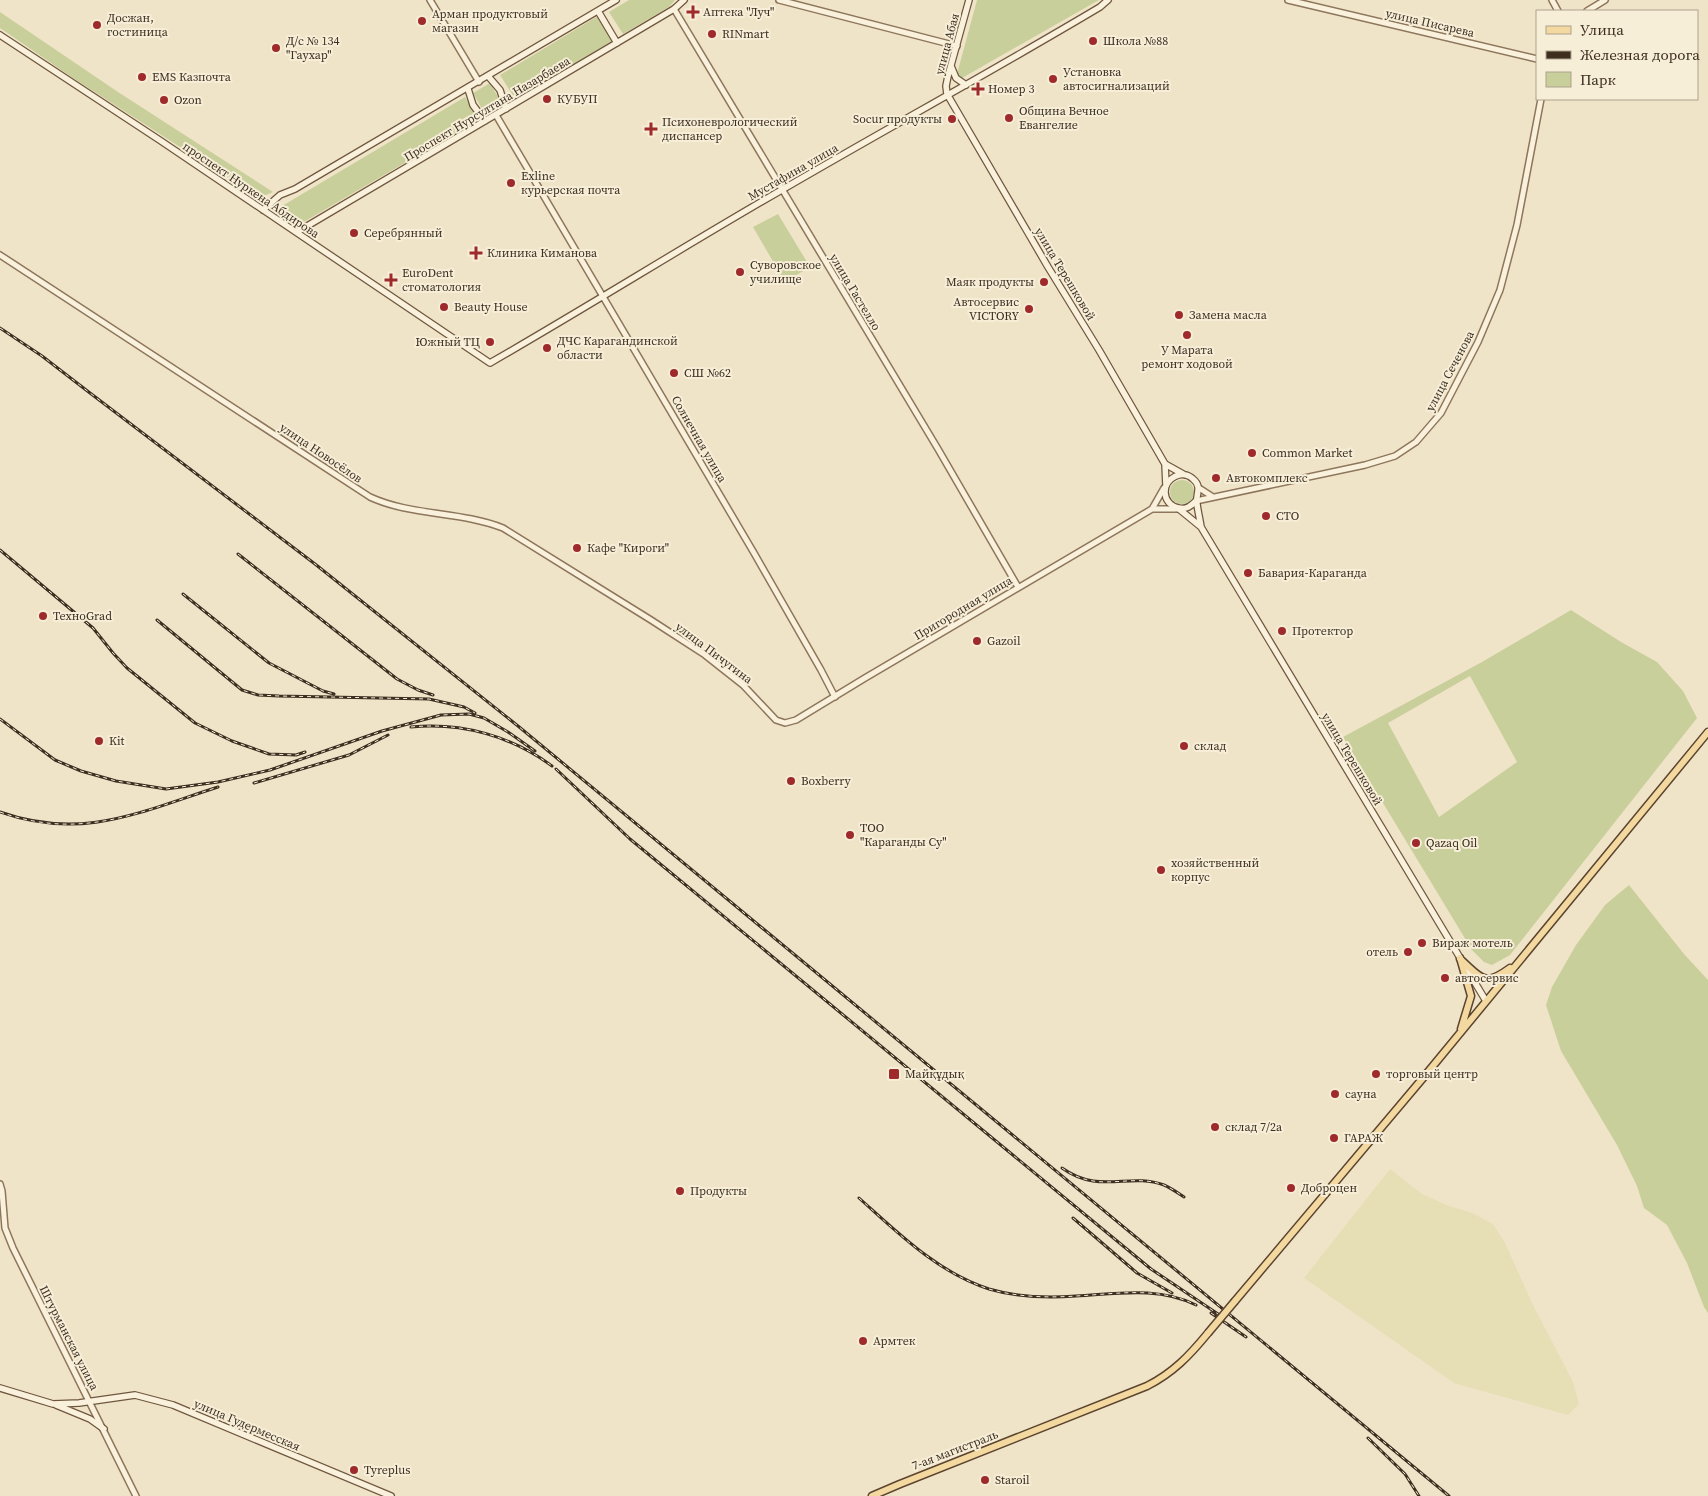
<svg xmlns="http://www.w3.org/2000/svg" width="1708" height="1496" viewBox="0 0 1708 1496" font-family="'Source Serif 4',serif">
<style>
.farmland{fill:#e6deb5}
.green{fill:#c9cf9b;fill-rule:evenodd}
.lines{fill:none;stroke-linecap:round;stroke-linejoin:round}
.tertiary-casing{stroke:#8d765c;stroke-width:8}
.secondary-casing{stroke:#6f573f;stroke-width:8}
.primary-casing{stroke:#5b4430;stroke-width:9}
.tertiary{stroke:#faf1dc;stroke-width:5}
.secondary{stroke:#faf1dc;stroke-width:5.5}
.primary{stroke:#f3d9a0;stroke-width:6}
.rail-casing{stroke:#3d2e20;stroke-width:3}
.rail{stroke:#f7eed8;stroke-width:1;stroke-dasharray:4;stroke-linecap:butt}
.primary-bridge-casing{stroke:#5b4430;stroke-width:9;stroke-linecap:butt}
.primary-bridge{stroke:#f3d9a0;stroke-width:6}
.poi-dot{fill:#9e2a2b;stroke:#f7eed8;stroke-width:2}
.labels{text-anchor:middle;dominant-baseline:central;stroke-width:4;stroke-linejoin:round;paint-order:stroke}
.poi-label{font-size:12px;fill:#3d2e20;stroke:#f7eed8;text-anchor:start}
.street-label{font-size:12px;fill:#3d2e20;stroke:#f7eed8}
</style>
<rect width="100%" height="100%" fill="#f0e4c8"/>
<!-- farmland -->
<path class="farmland" d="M 1390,1169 L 1422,1194 L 1449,1206 L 1472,1213 L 1493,1224 L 1505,1243 L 1533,1305 L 1573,1382 L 1579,1404 L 1568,1415 L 1454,1383 L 1304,1278 Z"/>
<!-- green -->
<path class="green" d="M 629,0 L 675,0 L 669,7 L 623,34 L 609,12 Z
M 977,0 L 1099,0 L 962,78 L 957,74 Z
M 0,12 L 118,92 L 273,192 L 259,198 L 73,78 L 0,28 Z
M 598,16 L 612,41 L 515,99 L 500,75 Z
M 490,83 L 503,106 L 486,116 L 473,93 Z
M 465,97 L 478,120 L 302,223 L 277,209 Z
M 778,214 L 810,267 L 785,282 L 753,227 Z
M1170 492a12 12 0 1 1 24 0a12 12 0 1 1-24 0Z
M 1571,610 L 1621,642 L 1657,662 L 1683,691 L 1697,718 L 1510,955 L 1492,965 L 1484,962 L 1472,950 L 1343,737 L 1482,662 ZM 1470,676 L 1517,762 L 1439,817 L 1388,723 Z
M 1629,885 L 1684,954 L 1708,980 L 1708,1313 L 1704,1307 L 1687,1263 L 1667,1225 L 1644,1208 L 1637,1186 L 1617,1145 L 1561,1051 L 1546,1005 L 1552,987 L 1576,945 L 1605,905 Z"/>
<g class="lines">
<!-- tertiary casing -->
<g class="tertiary-casing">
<path id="tertiary" d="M 430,0 L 479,82
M 779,0 L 957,46
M 1288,0 L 1537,59
M 1552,0 L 1558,11
M 674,9 L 938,449 L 1018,587
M 1587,11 L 1605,0
M 496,115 L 754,553 L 821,670 L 835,697
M 0,255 L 370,497 C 411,516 460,511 503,528 L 651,620 L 705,655 L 743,685 L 776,720 L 785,723 L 796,720 L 865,678 L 1152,509 L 1164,488
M 1199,488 L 1213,497
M 1196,501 L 1365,465 L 1395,456 L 1416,442 L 1441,413 L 1478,342 L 1500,290 L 1517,225 L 1541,99
M 1152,509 L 1179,509
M 0,1184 L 2,1191 L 5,1228 L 13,1248 L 136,1496"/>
</g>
<!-- secondary casing -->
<g class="secondary-casing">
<path id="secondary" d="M 969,0 L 948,76 L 946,86 L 947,94 L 1048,267 L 1099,350 L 1165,464 L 1166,486
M 598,11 L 617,43
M 0,35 L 161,141 L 490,363 C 589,306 686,245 785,188 C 890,127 996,69 1100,7 L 1108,0
M 951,66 L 956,78 L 966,85
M 488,76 L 500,90 L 506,109
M 468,89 L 473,105 L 485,121
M 263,210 L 280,195 L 295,189 L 616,0
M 297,232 L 620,41 L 674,9 L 684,0
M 1165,464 L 1183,474
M 1196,501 C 1191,506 1186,510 1179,508 C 1171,507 1165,500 1165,492 C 1165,478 1182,469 1193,479 C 1203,487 1195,495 1197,504 C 1198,512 1200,520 1201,527 L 1486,1001
M 1179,509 L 1201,527
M 0,1388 L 53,1404 L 79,1403 L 135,1395 L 173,1405 L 391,1496
M 56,1405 L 90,1419 L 104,1429"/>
</g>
<!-- primary casing -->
<g class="primary-casing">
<path id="primary" d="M 1460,958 L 1471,996 L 1461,1029
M 1460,959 C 1481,977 1483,988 1510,968
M 1235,1301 L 1423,1078 L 1708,732
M 872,1496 L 900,1484 L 1147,1386 C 1173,1373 1190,1355 1208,1333"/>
</g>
<!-- tertiary -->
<use href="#tertiary" class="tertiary"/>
<!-- secondary -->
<use href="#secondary" class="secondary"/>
<!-- primary -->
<use href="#primary" class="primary"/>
<!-- rail casing -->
<g class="rail-casing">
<path id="rail" d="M 0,328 L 42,356 L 90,393 L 315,564 L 518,726 L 1449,1496
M 0,550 L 93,628 L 113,653 L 127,668 L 195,723 L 232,741 L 269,754 L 296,755 L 305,752
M 238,554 L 397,679 L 418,690 L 433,695
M 183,594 L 269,663 L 323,691 L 334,694
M 157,620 L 242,690 L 258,695 L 279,696 L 429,699 L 464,707 L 475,713
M 0,719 L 55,760 L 81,771 L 116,781 L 166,789 L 218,782 L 270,770 L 382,731 L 441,715 L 469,714 L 484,718 L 508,732 L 535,751
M 411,727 C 462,722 511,736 552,766
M 556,769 L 630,839 L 1151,1269 L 1218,1314
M 254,783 L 349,755 L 388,735
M 0,812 C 82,841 140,812 218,787
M 1062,1168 C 1100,1195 1128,1172 1164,1185 C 1171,1188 1178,1193 1184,1197
M 859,1198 C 898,1233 937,1272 989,1289 C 1016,1297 1048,1298 1076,1296 C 1116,1294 1158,1286 1196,1305
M 1073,1218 L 1137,1273 L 1172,1293
M 1211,1313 L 1246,1337
M 1368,1438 L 1405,1474 L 1419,1496"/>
</g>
<!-- rail -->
<use href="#rail" class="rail"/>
<!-- primary-bridge casing -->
<g class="primary-bridge-casing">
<path id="primary-bridge" d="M 1208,1333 L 1235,1301"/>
</g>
<!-- primary-bridge -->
<use href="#primary-bridge" class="primary-bridge"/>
</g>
<!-- markers -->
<g class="poi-dot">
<path d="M690.5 4.5h5v5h5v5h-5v5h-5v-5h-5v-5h5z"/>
<circle cx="422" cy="21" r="5"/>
<circle cx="97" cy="25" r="5"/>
<circle cx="712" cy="34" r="5"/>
<circle cx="1093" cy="41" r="5"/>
<circle cx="276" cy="48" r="5"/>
<circle cx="142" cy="77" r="5"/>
<circle cx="1053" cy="79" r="5"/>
<path d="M975.5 81.5h5v5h5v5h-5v5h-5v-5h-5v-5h5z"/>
<circle cx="547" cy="99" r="5"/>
<circle cx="164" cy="100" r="5"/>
<circle cx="1009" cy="118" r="5"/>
<circle cx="952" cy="119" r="5"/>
<path d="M648.5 121.5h5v5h5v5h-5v5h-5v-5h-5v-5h5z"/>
<circle cx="511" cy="183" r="5"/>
<circle cx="354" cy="233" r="5"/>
<path d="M473.5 245.5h5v5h5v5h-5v5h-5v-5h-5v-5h5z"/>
<circle cx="740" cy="272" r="5"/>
<path d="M388.5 272.5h5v5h5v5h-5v5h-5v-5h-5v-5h5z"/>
<circle cx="1044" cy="282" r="5"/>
<circle cx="444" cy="307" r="5"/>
<circle cx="1029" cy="309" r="5"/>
<circle cx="1179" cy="315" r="5"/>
<circle cx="1187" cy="335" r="5"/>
<circle cx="490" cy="342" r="5"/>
<circle cx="547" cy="348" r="5"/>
<circle cx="674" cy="373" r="5"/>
<circle cx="1252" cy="453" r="5"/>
<circle cx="1216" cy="478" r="5"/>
<circle cx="1266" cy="516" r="5"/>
<circle cx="577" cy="548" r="5"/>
<circle cx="1248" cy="573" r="5"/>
<circle cx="43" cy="616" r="5"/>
<circle cx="1282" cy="631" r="5"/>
<circle cx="977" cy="641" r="5"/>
<circle cx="99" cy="741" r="5"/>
<circle cx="1184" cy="746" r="5"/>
<circle cx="791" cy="781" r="5"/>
<circle cx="850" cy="835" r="5"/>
<circle cx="1416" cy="843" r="5"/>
<circle cx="1161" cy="870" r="5"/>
<circle cx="1422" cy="943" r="5"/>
<circle cx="1408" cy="952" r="5"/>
<circle cx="1445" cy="978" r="5"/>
<rect x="888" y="1068" width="12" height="12" rx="2.5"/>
<circle cx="1376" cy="1074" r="5"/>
<circle cx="1335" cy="1094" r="5"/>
<circle cx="1215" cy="1127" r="5"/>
<circle cx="1334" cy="1138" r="5"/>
<circle cx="1291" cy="1188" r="5"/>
<circle cx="680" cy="1191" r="5"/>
<circle cx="863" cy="1341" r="5"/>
<circle cx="354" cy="1470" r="5"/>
<circle cx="985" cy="1480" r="5"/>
</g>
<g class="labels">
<!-- poi labels -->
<g class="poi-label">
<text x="703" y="12">Аптека "Луч"</text>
<text x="432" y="14">Арман продуктовый<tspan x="432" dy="14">магазин</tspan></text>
<text x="107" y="18">Досжан,<tspan x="107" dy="14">гостиница</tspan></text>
<text x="722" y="34">RINmart</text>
<text x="286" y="41">Д/с № 134<tspan x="286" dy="14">"Гаухар"</tspan></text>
<text x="1103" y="41">Школа №88</text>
<text x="1063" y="72">Установка<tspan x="1063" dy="14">автосигнализаций</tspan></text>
<text x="152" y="77">EMS Казпочта</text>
<text x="988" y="89">Номер 3</text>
<text x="557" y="99">КУБУП</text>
<text x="174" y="100">Ozon</text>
<text x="1019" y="111">Община Вечное<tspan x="1019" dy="14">Евангелие</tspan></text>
<text x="942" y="119" text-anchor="end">Socur продукты</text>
<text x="662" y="122">Психоневрологический<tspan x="662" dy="14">диспансер</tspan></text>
<text x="521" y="176">Exline<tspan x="521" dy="14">курьерская почта</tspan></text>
<text x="364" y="233">Серебрянный</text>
<text x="487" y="253">Клиника Киманова</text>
<text x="750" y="265">Суворовское<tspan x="750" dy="14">училище</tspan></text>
<text x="402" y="273">EuroDent<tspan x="402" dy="14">стоматология</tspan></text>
<text x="1034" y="282" text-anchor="end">Маяк продукты</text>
<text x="1019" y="302" text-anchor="end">Автосервис<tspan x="1019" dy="14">VICTORY</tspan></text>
<text x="454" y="307">Beauty House</text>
<text x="1189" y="315">Замена масла</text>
<text x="557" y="341">ДЧС Карагандинской<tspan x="557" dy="14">области</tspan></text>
<text x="480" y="342" text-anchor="end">Южный ТЦ</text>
<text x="1187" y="350" text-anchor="middle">У Марата<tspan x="1187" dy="14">ремонт ходовой</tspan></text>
<text x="684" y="373">СШ №62</text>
<text x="1262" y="453">Common Market</text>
<text x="1226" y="478">Автокомплекс</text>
<text x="1276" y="516">СТО</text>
<text x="587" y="548">Кафе "Кироги"</text>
<text x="1258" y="573">Бавария-Караганда</text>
<text x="53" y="616">ТехноGrad</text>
<text x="1292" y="631">Протектор</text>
<text x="987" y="641">Gazoil</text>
<text x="109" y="741">Kit</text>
<text x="1194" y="746">склад</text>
<text x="801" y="781">Boxberry</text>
<text x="860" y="828">ТОО<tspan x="860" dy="14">"Караганды Су"</tspan></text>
<text x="1426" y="843">Qazaq Oil</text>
<text x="1171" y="863">хозяйственный<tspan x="1171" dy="14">корпус</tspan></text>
<text x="1432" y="943">Вираж мотель</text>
<text x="1398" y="952" text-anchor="end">отель</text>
<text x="1455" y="978">автосервис</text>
<text x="905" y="1074">Майқұдық</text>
<text x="1386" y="1074">торговый центр</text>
<text x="1345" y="1094">сауна</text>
<text x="1225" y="1127">склад 7/2а</text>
<text x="1344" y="1138">ГАРАЖ</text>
<text x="1301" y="1188">Доброцен</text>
<text x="690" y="1191">Продукты</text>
<text x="873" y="1341">Армтек</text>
<text x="364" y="1470">Tyreplus</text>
<text x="995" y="1480">Staroil</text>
</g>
<!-- street labels -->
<g class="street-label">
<text transform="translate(1430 23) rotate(13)">улица Писарева</text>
<text transform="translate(947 44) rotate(-75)">улица Абая</text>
<text transform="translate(487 109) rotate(-31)">Проспект Нурсултана Назарбаева</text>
<text transform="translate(793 172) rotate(-30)">Мустафина улица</text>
<text transform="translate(251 190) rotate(34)">проспект Нуркена Абдирова</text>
<text transform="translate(1065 274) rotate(59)">улица Терешковой</text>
<text transform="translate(855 292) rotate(59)">улица Гастелло</text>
<text transform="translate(1450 371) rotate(-62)">улица Сеченова</text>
<text transform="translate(699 439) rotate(60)">Солнечная улица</text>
<text transform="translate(321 453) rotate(34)">улица Новосёлов</text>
<text transform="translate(963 608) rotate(-31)">Пригородная улица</text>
<text transform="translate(714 653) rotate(37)">улица Пичугина</text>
<text transform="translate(1352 759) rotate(59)">улица Терешковой</text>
<text transform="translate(69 1338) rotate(63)">Штурманская улица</text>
<text transform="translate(247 1425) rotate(23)">улица Гудермесская</text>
<text transform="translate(955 1450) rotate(-21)">7-ая магистраль</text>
</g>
</g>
<!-- legend -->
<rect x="1536" y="10" width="162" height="90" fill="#f7eed8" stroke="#ada18e"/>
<rect x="1546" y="26" width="25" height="8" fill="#f3d9a0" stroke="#ada18e"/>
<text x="1580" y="35" font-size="15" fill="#3d2e20">Улица</text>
<rect x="1546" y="51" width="25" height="8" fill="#3d2e20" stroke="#ada18e"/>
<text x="1580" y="60" font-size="15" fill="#3d2e20">Железная дорога</text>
<rect x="1546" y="72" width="25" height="15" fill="#c9cf9b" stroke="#ada18e"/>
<text x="1580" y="85" font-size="15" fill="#3d2e20">Парк</text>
</svg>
